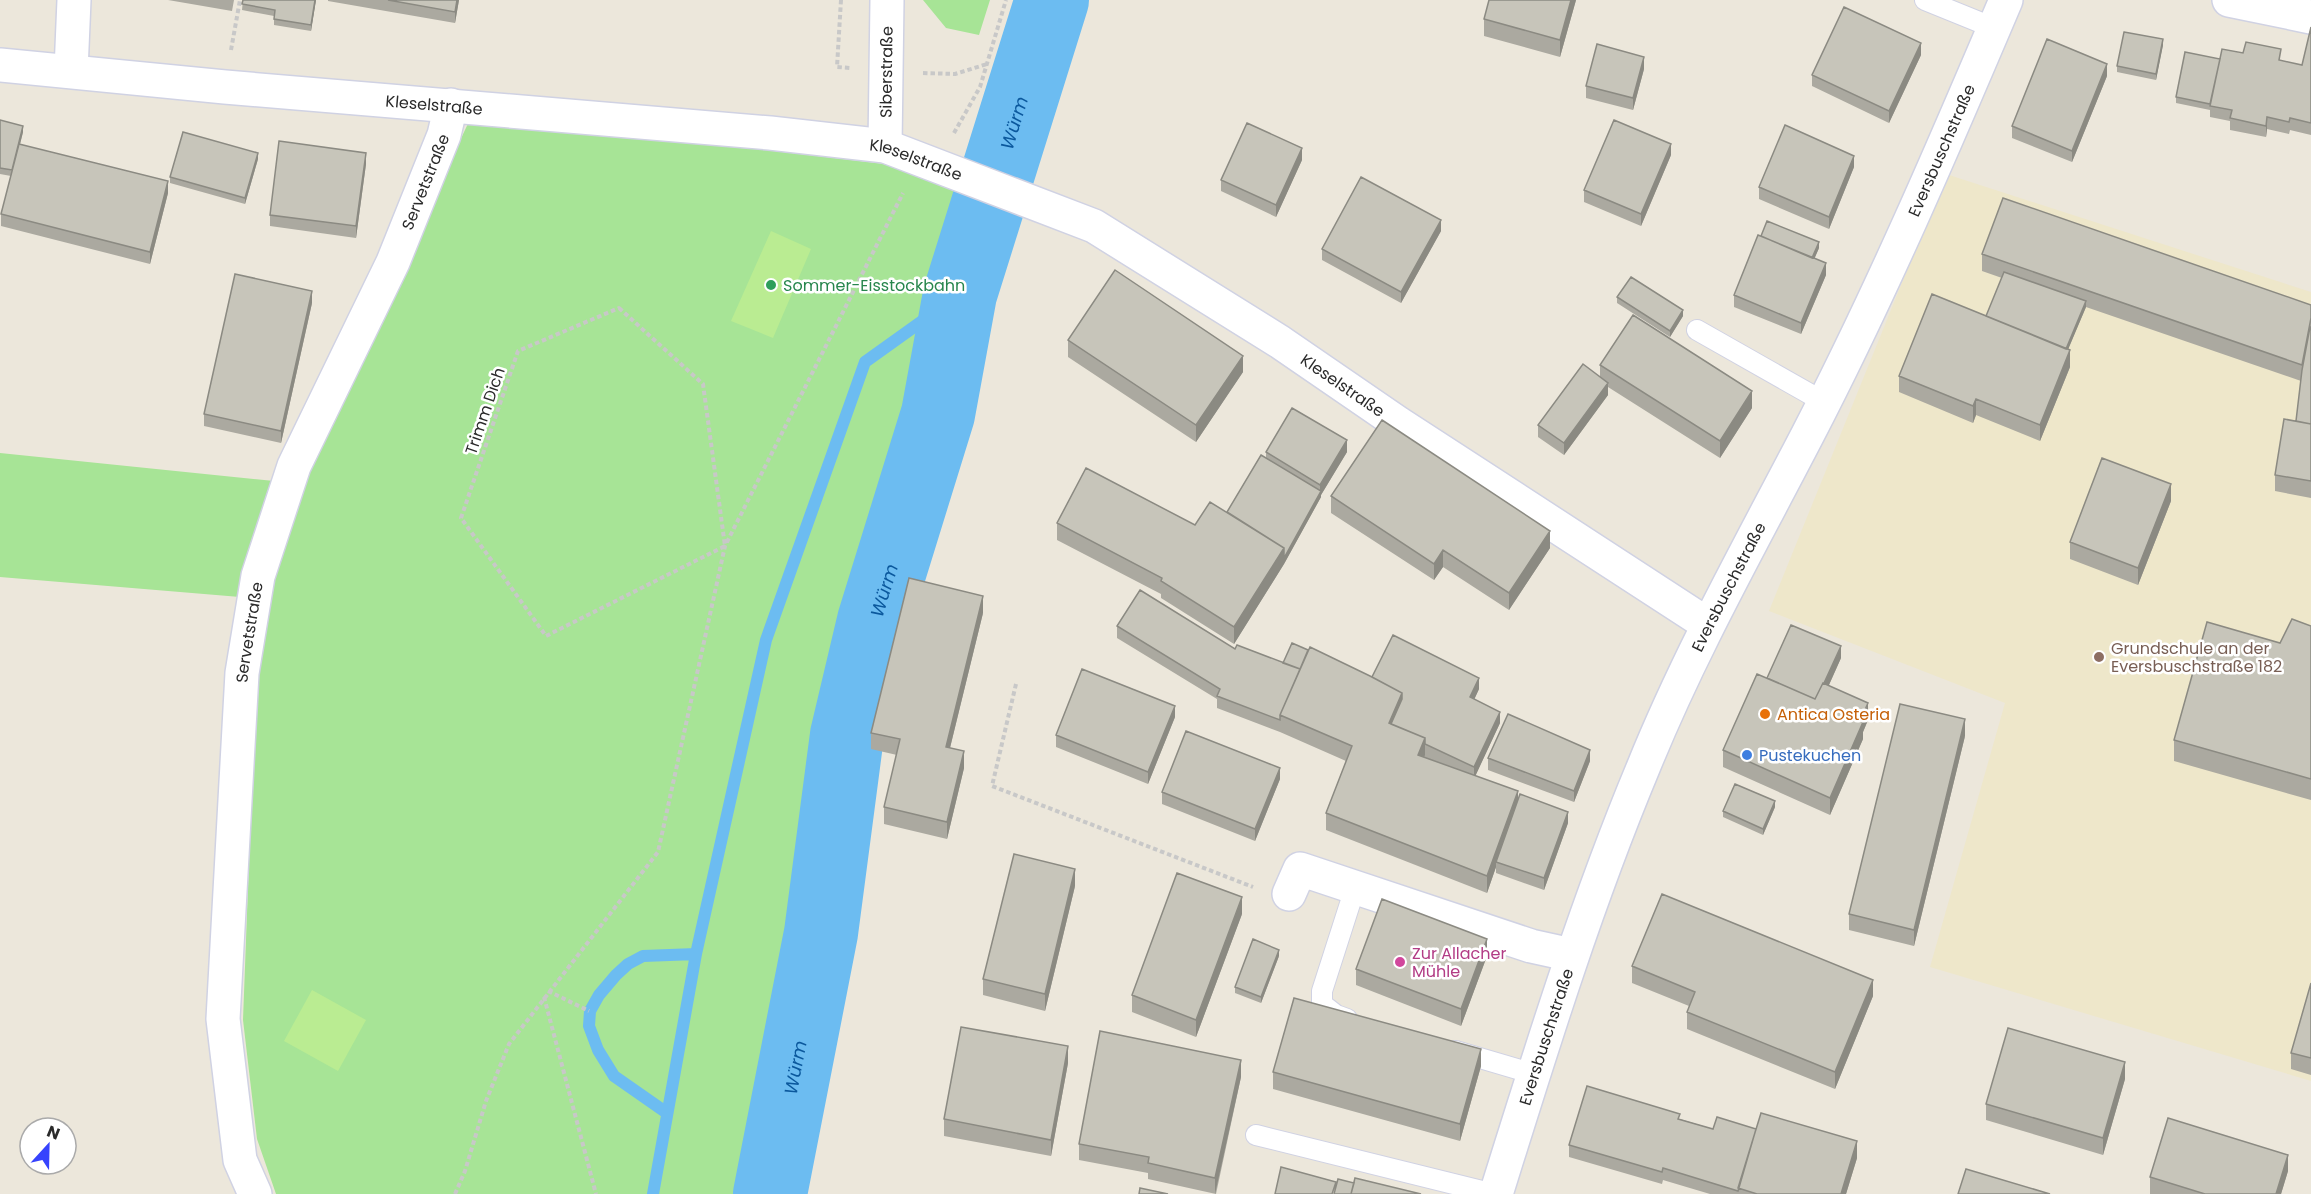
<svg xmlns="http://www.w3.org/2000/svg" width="2311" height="1194" viewBox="0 0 2311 1194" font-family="Poppins,sans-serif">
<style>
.education{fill:#eee7ca}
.green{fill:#a7e496}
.pitch{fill:#baec92}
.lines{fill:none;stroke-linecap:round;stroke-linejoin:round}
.stream{stroke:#6cbcf1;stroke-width:12}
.river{stroke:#6cbcf1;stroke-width:74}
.lane-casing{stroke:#d0d2e3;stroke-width:22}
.street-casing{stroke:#d0d2e3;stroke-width:36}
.secondary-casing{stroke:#d0d2e3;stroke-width:36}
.path{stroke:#c8c8c8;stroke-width:4;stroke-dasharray:4.5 3;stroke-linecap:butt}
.lane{stroke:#fff;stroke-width:20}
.street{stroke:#fff;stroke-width:33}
.secondary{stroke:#fff;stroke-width:33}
.wall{fill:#aba9a0}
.shaded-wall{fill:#8b8a82}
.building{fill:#c7c5ba;stroke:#8b8a82;stroke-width:1.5}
.leisure-dot{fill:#2e9e5b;stroke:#fff;stroke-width:2}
.education-dot{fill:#8d6e63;stroke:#fff;stroke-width:2}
.food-dot{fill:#e8710a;stroke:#fff;stroke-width:2}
.shop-dot{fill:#3f7fe0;stroke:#fff;stroke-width:2}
.hotel-dot{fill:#d1479c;stroke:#fff;stroke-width:2}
.labels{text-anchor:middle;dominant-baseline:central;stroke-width:5;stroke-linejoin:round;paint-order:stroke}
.street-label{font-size:16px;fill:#2a2a2a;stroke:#fff}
.leisure-label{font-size:16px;fill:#27864d;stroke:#fff;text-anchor:start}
.education-label{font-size:16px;fill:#785e54;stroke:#fff;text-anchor:start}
.food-label{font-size:16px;fill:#c56008;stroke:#fff;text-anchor:start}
.shop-label{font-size:16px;fill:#366cbe;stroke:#fff;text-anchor:start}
.hotel-label{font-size:16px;fill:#b23c85;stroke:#fff;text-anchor:start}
.water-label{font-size:18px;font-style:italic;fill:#0b589d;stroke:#fff}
</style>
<rect width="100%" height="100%" fill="#ece7db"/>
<!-- education -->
<path class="education" d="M 1946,174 L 2311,292 L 2311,1081 L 1930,967 L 2005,703 L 1769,611 Z"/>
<!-- green -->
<path class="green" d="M 923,0 L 990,0 L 979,35 L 946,28 Z
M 472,115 L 910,167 L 986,205 L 862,629 L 757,1194 L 276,1194 L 257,1139 L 243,1020 L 257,648 L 295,493 Z
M 0,453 L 274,481 L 240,597 L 0,577 Z"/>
<!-- pitch -->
<path class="pitch" d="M 771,231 L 811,249 L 773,338 L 731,321 Z
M 312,990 L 366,1020 L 338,1071 L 284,1041 Z"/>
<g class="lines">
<!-- stream -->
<path class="stream" d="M 667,1113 L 614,1076 L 598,1050 L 589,1026 L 590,1011 L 599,995 L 616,975 L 628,964 L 643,956 L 696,954
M 653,1194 L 696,954 L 766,640 L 865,362 L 960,294"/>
<!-- river -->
<path class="river" id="s1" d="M 770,1194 L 821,933 L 847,735 L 874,621 L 938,414 L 960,294 L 1052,0"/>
<!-- lane casing -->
<g class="lane-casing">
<path id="lane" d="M 1925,0 L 1994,28
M 1697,330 L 1824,402
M 1347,1019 L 1336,1015 L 1322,1004 L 1322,991 L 1355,888
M 1456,1051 L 1534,1074
M 1256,1135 L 1494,1194"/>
</g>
<!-- street casing -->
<g class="street-casing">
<g id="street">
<path d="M 2229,0 L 2311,17"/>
<path id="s2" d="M 0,65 L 225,87 L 770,133 L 885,146 L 1094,226 L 1280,342 L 1398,423 L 1707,624"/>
<path d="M 71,71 L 74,0"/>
<path id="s3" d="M 885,146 L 887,0"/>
<path d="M 1289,894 L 1300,869 L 1531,946 L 1572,955"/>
<path id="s4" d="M 255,1194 L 240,1160 L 223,1019 L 242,673 L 258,576 L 294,466 L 393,262 L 444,135 L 451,105"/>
</g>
</g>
<!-- secondary casing -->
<g class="secondary-casing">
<g id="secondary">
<path id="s5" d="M 1496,1194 C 1541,1050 1585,907 1643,768 C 1690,652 1751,544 1808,434 C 1881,293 1944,146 2006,0"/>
</g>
</g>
<!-- path -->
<path class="path" d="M 841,0 L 837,67 L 850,68
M 231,50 L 240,0
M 923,73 L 955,74 L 987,64
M 954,133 L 980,87 L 1006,0
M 619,308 L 703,384 L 725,546 L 546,636 L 461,518 L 518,351 Z
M 1016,684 L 992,786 L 1253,887
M 548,991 L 589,1011
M 544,997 L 596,1194
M 455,1194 L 465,1171 L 486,1101 L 509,1044 L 658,852 L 725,546 L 903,193"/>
<!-- lane -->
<use href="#lane" class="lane"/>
<!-- street -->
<use href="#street" class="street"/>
<!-- secondary -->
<use href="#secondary" class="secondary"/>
</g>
<!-- wall -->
<path class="wall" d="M 168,0 L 234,0 L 232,11 Z
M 243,0 L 316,0 L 311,31 L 274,25 L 274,16 L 242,10 Z
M 328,0 L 459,0 L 455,23 L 328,1 Z
M 1576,0 L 1560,57 L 1484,36 L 1484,19 Z
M 2311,27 L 2311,135 L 2290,130 L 2289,134 L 2267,129 L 2266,137 L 2230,130 L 2230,121 L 2210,117 L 2210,110 L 2176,103 L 2176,97 L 2220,59 L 2281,61 L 2302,65 Z
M 2163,45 L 2156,80 L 2117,72 L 2117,66 Z
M 1921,55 L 1889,123 L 1812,86 L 1812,75 Z
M 1644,69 L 1633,110 L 1586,98 L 1586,86 Z
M 2107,76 L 2072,162 L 2012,138 L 2012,126 Z
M 0,120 L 23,132 L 20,144 L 168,193 L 150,264 L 1,226 L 1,214 L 11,176 L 0,174 Z
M 1671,155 L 1641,226 L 1584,202 L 1584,190 Z
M 258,159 L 245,204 L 170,183 L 170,177 Z
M 1302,160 L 1276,217 L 1221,191 L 1221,180 Z
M 366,164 L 356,238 L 270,226 L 270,215 Z
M 1854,167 L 1829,229 L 1759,199 L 1759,187 Z
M 1441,231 L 1401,303 L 1322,260 L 1322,249 Z
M 1819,248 L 1814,259 L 1826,275 L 1801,334 L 1734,307 L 1734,295 Z
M 1982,254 L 2311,305 L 2311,498 L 2275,491 L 2275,475 L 2296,421 L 2301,381 L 2086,307 L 2068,349 L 2070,367 L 2040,441 L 1976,415 L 1973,423 L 1899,392 L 1899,376 L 1986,316 L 2002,278 L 1982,271 Z
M 1617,297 L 1683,316 L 1670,337 L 1617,303 Z
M 312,303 L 281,443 L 204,426 L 204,414 Z
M 1068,340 L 1243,372 L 1196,442 L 1068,357 Z
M 1600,365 L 1752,408 L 1720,458 L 1608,387 L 1608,395 L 1564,455 L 1538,437 L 1538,425 L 1600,377 Z
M 1266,452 L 1347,452 L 1321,495 L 1321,497 L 1284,564 L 1234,644 L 1161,598 L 1161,594 L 1057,540 L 1057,523 L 1195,525 L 1227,512 L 1266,458 Z
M 1331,496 L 1550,548 L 1509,610 L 1443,567 L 1434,580 L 1331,513 Z
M 2171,501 L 2138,585 L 2070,559 L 2070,542 Z
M 983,613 L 950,748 L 964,768 L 947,839 L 884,824 L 884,807 L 897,755 L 871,749 L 871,733 Z
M 1117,626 L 1235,649 L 1283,663 L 1372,677 L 1479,689 L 1474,699 L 1500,723 L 1475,776 L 1518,801 L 1568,823 L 1544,890 L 1496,873 L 1496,867 L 1487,893 L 1326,830 L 1326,813 L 1346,761 L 1280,732 L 1217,708 L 1217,699 L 1117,638 Z
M 2311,626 L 2311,800 L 2174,761 L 2174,740 L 2280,643 Z
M 1841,658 L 1829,685 L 1868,720 L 1863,732 L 1863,739 L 1830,815 L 1723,767 L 1723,750 L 1767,678 Z
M 1175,717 L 1148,784 L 1056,747 L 1056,735 Z
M 1965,736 L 1914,946 L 1849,930 L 1849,914 Z
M 1488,758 L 1590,761 L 1574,802 L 1488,770 Z
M 1280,779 L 1255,841 L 1162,804 L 1162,792 Z
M 1775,807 L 1763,835 L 1723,817 L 1723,811 Z
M 1075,886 L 1045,1011 L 983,995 L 983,979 Z
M 1242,914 L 1196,1037 L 1132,1012 L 1132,995 Z
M 1279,956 L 1261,1003 L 1235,993 L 1235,987 Z
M 1487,956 L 1461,1026 L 1356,985 L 1356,969 Z
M 1632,966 L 1873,996 L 1835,1089 L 1687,1029 L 1687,1012 L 1689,1006 L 1632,983 Z
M 2311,983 L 2311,1075 L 2291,1069 L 2291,1053 Z
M 1068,1063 L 1051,1156 L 944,1136 L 944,1119 Z
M 1481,1066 L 1460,1141 L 1273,1089 L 1273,1072 Z
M 1241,1077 L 1216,1194 L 1148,1179 L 1148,1173 L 1079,1160 L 1079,1144 Z
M 2125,1079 L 2103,1155 L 1986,1120 L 1986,1104 Z
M 1680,1119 L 1713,1129 L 1857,1158 L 1846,1194 L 1710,1194 L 1663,1180 L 1662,1184 L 1569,1157 L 1569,1145 Z
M 2288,1171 L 2281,1194 L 2150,1194 L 2150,1177 Z"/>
<!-- shaded-wall -->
<path class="shaded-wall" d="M 315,0 L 316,0 L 311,31 L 311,25 Z
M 457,0 L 459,0 L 455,23 L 455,12 Z
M 1571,0 L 1576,0 L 1560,57 L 1560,40 Z
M 2163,39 L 2163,45 L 2156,80 L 2156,74 Z
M 1921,43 L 1921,55 L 1889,123 L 1889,111 Z
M 1644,57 L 1644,69 L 1633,110 L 1633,98 Z
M 2107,64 L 2107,76 L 2072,162 L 2072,151 Z
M 2267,117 L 2267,129 L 2266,137 L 2266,126 Z
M 23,126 L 23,132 L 12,176 L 12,170 Z
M 1671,144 L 1671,155 L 1641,226 L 1641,214 Z
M 1302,148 L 1302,160 L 1276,217 L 1276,205 Z
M 258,153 L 258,159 L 245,204 L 245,198 Z
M 366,153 L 366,164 L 356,238 L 356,226 Z
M 1854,156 L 1854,167 L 1829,229 L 1829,217 Z
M 168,181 L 168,193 L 150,264 L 150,252 Z
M 1441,220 L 1441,231 L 1401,303 L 1401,292 Z
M 1819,242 L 1819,248 L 1810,269 L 1810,263 Z
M 1826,263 L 1826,275 L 1801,334 L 1801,323 Z
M 312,291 L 312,303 L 281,443 L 281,431 Z
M 2086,301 L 2086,307 L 2062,364 L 2062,358 Z
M 1683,310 L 1683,316 L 1670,337 L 1670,331 Z
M 2070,350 L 2070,367 L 2040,441 L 2040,425 Z
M 1243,356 L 1243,372 L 1196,442 L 1196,425 Z
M 1608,383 L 1608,395 L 1564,455 L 1564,443 Z
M 1752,391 L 1752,408 L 1720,458 L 1720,441 Z
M 1976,399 L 1976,415 L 1973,423 L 1973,406 Z
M 1347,440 L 1347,452 L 1321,495 L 1321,497 L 1284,564 L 1234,644 L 1234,627 L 1284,548 L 1320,492 L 1320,485 Z
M 2171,484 L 2171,501 L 2138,585 L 2138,568 Z
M 1550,531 L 1550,548 L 1509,610 L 1509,593 Z
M 1443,550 L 1443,567 L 1434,580 L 1434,564 Z
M 983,596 L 983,613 L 946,764 L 946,747 Z
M 1841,646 L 1841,658 L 1815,716 L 1815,704 Z
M 1479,678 L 1479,689 L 1470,709 L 1470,697 Z
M 1402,693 L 1402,710 L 1394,730 L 1389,723 Z
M 1868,703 L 1868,720 L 1863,732 L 1863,739 L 1830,815 L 1830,798 Z
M 1175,706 L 1175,717 L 1148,784 L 1148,772 Z
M 1500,712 L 1500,723 L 1474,779 L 1474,767 Z
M 1965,719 L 1965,736 L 1914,946 L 1914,930 Z
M 1425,738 L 1425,755 L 1418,771 L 1418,755 Z
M 1590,750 L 1590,761 L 1574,802 L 1574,791 Z
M 964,751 L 964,768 L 947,839 L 947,822 Z
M 1280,768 L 1280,779 L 1255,841 L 1255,829 Z
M 1518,791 L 1518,808 L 1496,862 L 1496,867 L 1487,893 L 1487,876 Z
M 1775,801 L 1775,807 L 1763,835 L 1763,829 Z
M 1568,812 L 1568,823 L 1544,890 L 1544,878 Z
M 1075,869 L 1075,886 L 1045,1011 L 1045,994 Z
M 1242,897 L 1242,914 L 1196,1037 L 1196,1020 Z
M 1487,939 L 1487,956 L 1461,1026 L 1461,1009 Z
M 1279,950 L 1279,956 L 1261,1003 L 1261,997 Z
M 1873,980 L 1873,996 L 1835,1089 L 1835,1072 Z
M 1068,1046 L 1068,1063 L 1051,1156 L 1051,1140 Z
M 1481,1049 L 1481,1066 L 1460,1141 L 1460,1124 Z
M 1241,1060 L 1241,1077 L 1215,1194 L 1215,1178 Z
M 2125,1062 L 2125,1079 L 2103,1155 L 2103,1138 Z
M 1857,1141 L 1857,1158 L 1846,1194 L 1841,1194 Z
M 2288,1155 L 2288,1171 L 2281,1194 L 2276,1194 Z"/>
<!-- building -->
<path class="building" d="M 243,0 L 315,0 L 311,25 L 274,19 L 275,10 L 242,4 Z
M 388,0 L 457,0 L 455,12 Z
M 1489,0 L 1571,0 L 1560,40 L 1484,19 Z
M 1844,7 L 1921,43 L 1889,111 L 1812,75 Z
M 2311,27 L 2311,123 L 2290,118 L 2289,122 L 2267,117 L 2266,126 L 2230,118 L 2232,110 L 2210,106 L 2222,49 L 2243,53 L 2246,42 L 2281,49 L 2279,60 L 2302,65 Z
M 2124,32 L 2163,39 L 2156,74 L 2117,66 Z
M 2047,39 L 2107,64 L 2072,151 L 2012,126 Z
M 1597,44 L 1644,57 L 1633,98 L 1586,86 Z
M 2185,52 L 2220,59 L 2210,104 L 2176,97 Z
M 0,120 L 23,126 L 12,170 L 0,168 Z
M 1614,120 L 1671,144 L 1641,214 L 1584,190 Z
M 1247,123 L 1302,148 L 1276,205 L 1221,180 Z
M 1785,125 L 1854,156 L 1829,217 L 1759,187 Z
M 183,132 L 258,153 L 245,198 L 170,177 Z
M 279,141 L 366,153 L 356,226 L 270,215 Z
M 19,144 L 168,181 L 150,252 L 1,214 Z
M 1361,177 L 1441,220 L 1401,292 L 1322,249 Z
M 2003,198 L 2311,305 L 2311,318 L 2302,365 L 1982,254 Z
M 1767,221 L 1819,242 L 1812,258 L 1761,236 Z
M 1758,235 L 1826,263 L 1801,323 L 1734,295 Z
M 1115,270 L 1243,356 L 1196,425 L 1068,340 Z
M 2004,272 L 2086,301 L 2066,349 L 1986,316 Z
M 235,274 L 312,291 L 281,431 L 204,414 Z
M 1631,277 L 1683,310 L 1670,331 L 1617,297 Z
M 1932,294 L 2070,350 L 2040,425 L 1976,399 L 1973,406 L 1899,376 Z
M 1633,315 L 1752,391 L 1720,441 L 1600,365 Z
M 2310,327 L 2311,327 L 2311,424 L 2296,421 L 2302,370 Z
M 1583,364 L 1608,383 L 1564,443 L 1538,425 Z
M 1292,408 L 1347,440 L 1320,485 L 1266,452 Z
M 2284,419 L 2311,424 L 2311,481 L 2275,475 Z
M 1382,420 L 1550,531 L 1509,593 L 1443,550 L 1434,564 L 1331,496 Z
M 1261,455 L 1321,491 L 1284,558 L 1284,548 L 1227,512 Z
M 2102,458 L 2171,484 L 2138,568 L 2070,542 Z
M 1086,468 L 1195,525 L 1210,502 L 1284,548 L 1234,627 L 1161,581 L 1162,578 L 1057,523 Z
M 909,578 L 983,596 L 946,747 L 964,751 L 947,822 L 884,807 L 900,739 L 871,733 Z
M 1140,590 L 1235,649 L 1237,645 L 1300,669 L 1280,715 L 1280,720 L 1217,696 L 1220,689 L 1117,626 Z
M 2292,619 L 2311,626 L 2311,779 L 2174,740 L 2207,622 L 2280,643 Z
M 1791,625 L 1841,646 L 1824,683 L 1823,683 L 1815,699 L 1767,678 Z
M 1393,635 L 1479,678 L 1470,697 L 1500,712 L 1474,767 L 1425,744 L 1425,738 L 1391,724 L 1402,699 L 1402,693 L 1372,677 Z
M 1292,643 L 1308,650 L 1300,669 L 1283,663 Z
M 1310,647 L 1370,676 L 1402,693 L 1389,723 L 1425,738 L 1418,755 L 1518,791 L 1487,876 L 1326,813 L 1352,746 L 1280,715 Z
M 1082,669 L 1175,706 L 1148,772 L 1056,735 Z
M 1757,674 L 1815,699 L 1823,683 L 1868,703 L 1860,721 L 1863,722 L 1830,798 L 1723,750 Z
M 1900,704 L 1965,719 L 1914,930 L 1849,914 Z
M 1508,714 L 1590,750 L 1574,791 L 1488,758 Z
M 1186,731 L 1280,768 L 1255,829 L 1162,792 Z
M 1735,784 L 1775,801 L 1763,829 L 1723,811 Z
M 1520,794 L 1568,812 L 1544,878 L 1496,862 Z
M 1014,854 L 1075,869 L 1045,994 L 983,979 Z
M 1177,873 L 1242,897 L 1196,1020 L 1132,995 Z
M 1662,894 L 1873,980 L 1835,1072 L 1687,1012 L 1695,992 L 1632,966 Z
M 1382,899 L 1487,939 L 1461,1009 L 1356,969 Z
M 1253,939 L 1279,950 L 1261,997 L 1235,987 Z
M 2311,983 L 2311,1058 L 2291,1053 Z
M 1294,998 L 1481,1049 L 1460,1124 L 1273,1072 Z
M 961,1027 L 1068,1046 L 1051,1140 L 944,1119 Z
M 2008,1028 L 2125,1062 L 2103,1138 L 1986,1104 Z
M 1100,1031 L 1241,1060 L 1215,1178 L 1148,1163 L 1149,1157 L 1079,1144 Z
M 1587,1086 L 1680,1114 L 1678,1119 L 1713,1129 L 1717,1117 L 1756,1129 L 1738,1191 L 1663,1168 L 1662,1172 L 1569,1145 Z
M 1761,1113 L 1857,1141 L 1841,1194 L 1757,1194 L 1738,1188 Z
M 2168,1118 L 2288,1155 L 2276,1194 L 2205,1194 L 2150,1177 Z
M 1281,1167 L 1336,1182 L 1332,1194 L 1275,1194 Z
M 1966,1169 L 2050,1194 L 1958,1194 Z
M 1355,1178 L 1421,1194 L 1351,1194 Z
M 1338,1179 L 1354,1183 L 1351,1194 L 1334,1194 Z
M 1140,1188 L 1168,1194 L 1139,1194 Z"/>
<!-- markers -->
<circle class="leisure-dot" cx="771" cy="285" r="6"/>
<circle class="education-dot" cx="2099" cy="657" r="6"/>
<circle class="food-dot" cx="1765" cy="714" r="6"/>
<circle class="shop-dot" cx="1747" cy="755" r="6"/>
<circle class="hotel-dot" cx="1400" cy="962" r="6"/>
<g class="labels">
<!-- street labels -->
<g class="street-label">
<text stroke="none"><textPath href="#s3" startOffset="74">Siberstraße</textPath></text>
<text stroke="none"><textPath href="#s2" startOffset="436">Kleselstraße</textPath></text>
<text stroke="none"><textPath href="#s5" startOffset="1137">Eversbuschstraße</textPath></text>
<text stroke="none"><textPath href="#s2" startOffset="922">Kleselstraße</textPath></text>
<text stroke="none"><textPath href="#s4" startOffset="1053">Servetstraße</textPath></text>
<text stroke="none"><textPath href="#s2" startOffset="1408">Kleselstraße</textPath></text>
<text transform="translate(485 411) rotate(-71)">Trimm Dich</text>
<text stroke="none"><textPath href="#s5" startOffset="651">Eversbuschstraße</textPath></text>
<text stroke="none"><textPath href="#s4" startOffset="567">Servetstraße</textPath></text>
<text stroke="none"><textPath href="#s5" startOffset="165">Eversbuschstraße</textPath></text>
</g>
<!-- leisure labels -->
<g class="leisure-label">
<text x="783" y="285">Sommer-Eisstockbahn</text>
</g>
<!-- education labels -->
<g class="education-label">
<text x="2111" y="648">Grundschule an der<tspan x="2111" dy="18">Eversbuschstraße 182</tspan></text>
</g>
<!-- food labels -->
<g class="food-label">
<text x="1777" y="714">Antica Osteria</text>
</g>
<!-- shop labels -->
<g class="shop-label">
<text x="1759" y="755">Pustekuchen</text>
</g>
<!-- hotel labels -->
<g class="hotel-label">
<text x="1412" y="953">Zur Allacher<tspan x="1412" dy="18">Mühle</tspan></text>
</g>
<!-- water labels -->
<g class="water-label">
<text stroke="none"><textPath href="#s1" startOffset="1101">Würm</textPath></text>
<text stroke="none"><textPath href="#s1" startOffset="615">Würm</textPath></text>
<text stroke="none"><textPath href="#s1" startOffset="129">Würm</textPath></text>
</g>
</g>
<!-- north arrow -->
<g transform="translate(48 1146) rotate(22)"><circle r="28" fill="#ffffff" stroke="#aaaaaa" stroke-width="1.5"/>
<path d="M0-4.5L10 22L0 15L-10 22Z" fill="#3743fd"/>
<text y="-9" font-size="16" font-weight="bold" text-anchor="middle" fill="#2a2a2a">N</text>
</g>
</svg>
